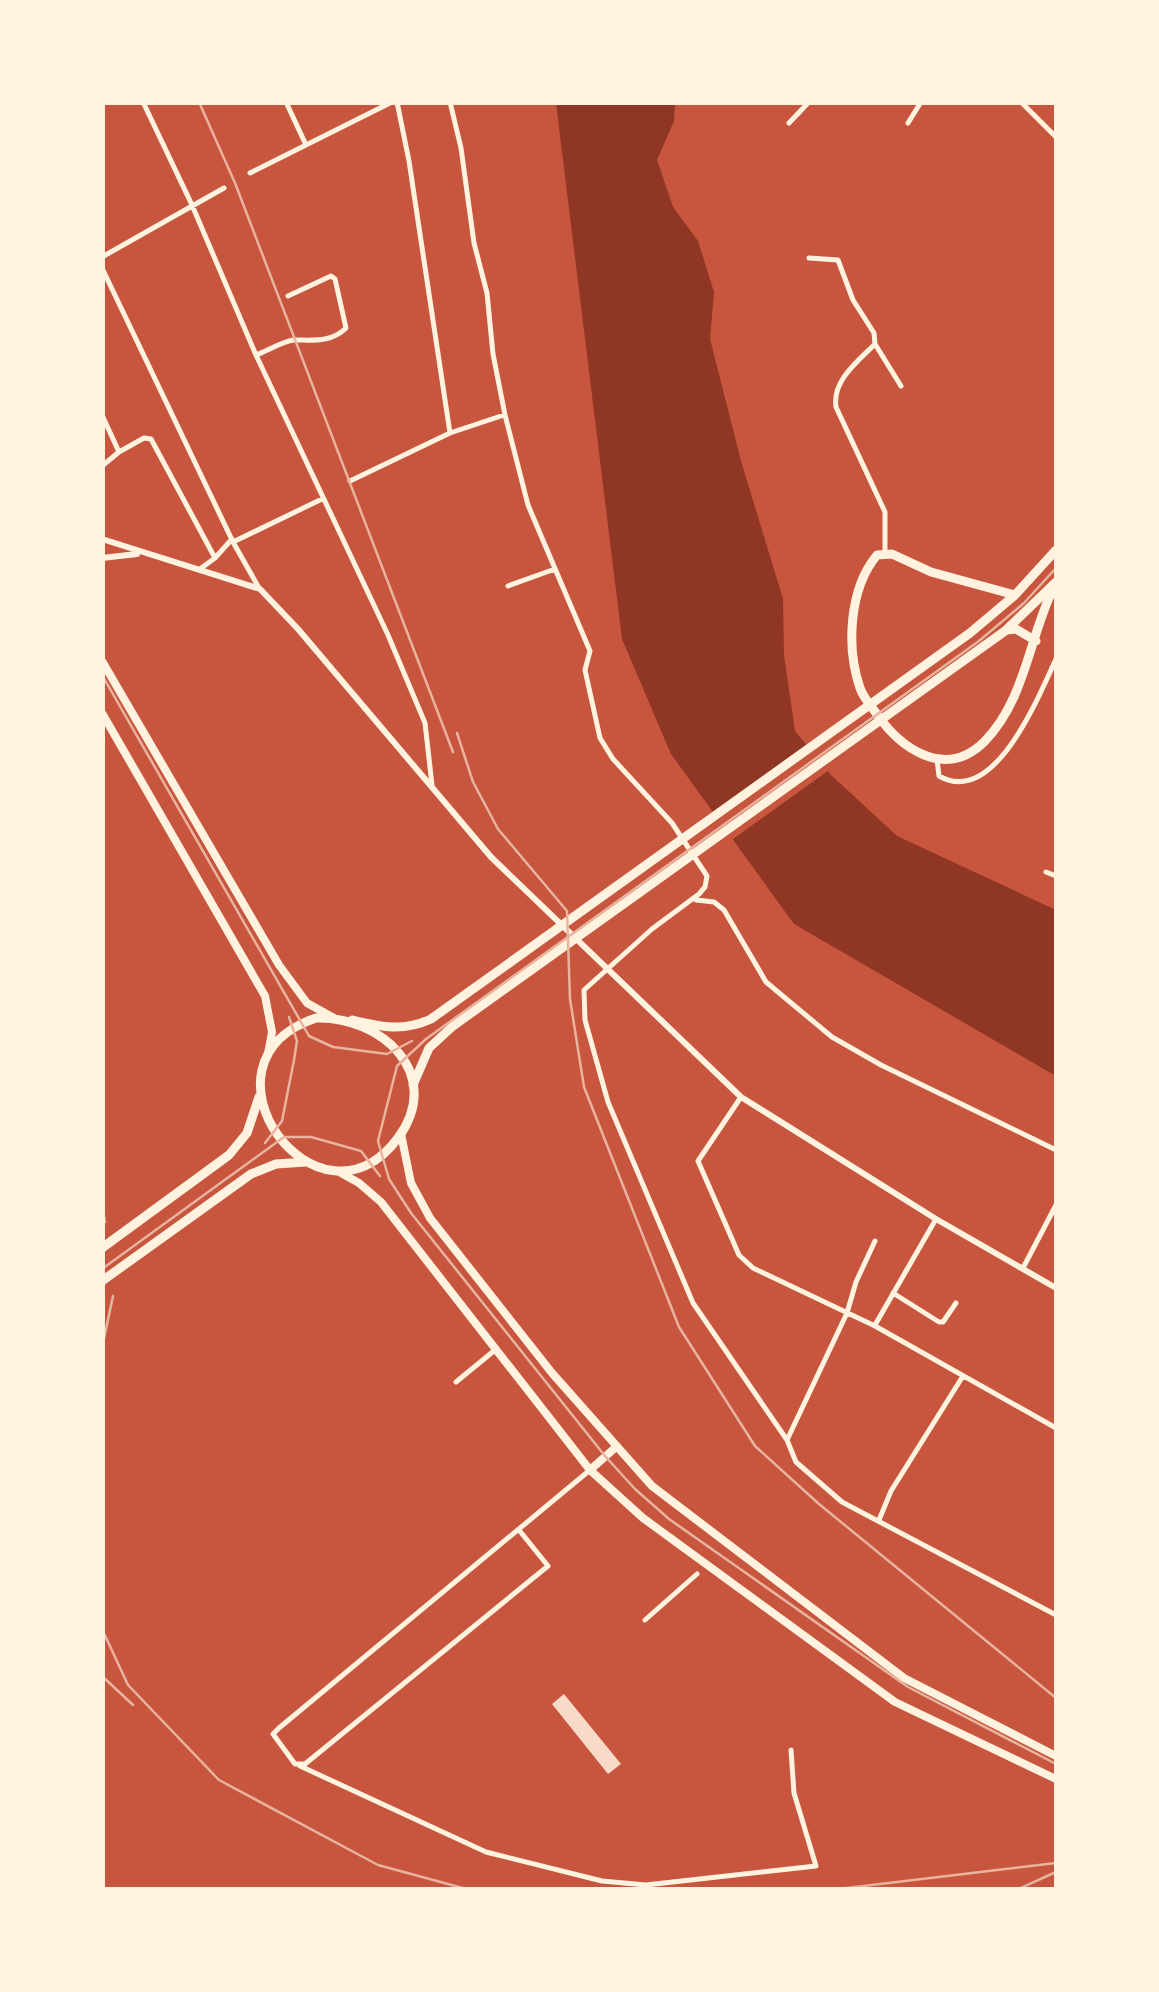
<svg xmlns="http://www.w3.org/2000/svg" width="1159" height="1992" viewBox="0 0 1159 1992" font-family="'PT Serif',serif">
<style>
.water{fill:#8f3625}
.pier{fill:#c8553d}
.building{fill:#f7dbc8}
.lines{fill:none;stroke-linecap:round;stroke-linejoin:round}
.minor{stroke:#fff3e0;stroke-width:5}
.tertiary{stroke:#fff3e0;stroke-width:6}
.secondary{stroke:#fff3e0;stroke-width:8}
.primary{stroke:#fff3e0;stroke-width:9}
.tram{stroke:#e9b49f;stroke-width:2.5}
.rail{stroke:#e9b49f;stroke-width:2.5}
</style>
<rect width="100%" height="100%" fill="#c8553d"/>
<!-- water -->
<path class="water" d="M 556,103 L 675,103 L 674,121 L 657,160 L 673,207 L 698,241 L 714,292 L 710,339 L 741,461 L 783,599 L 784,655 L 795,731 L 831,775 L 897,836 L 1056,910 L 1056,1076 L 794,924 L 671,754 L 622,639 Z"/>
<!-- pier -->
<path class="pier" d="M 811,742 L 832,768 L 729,842 L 709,815 Z"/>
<!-- building -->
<path class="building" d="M 564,1694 L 621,1764 L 608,1774 L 552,1704 Z"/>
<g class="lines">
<!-- minor -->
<path class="minor" d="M 143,102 L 192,205 L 256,355 L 388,635 L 425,723 L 432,785
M 286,102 L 306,145
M 397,102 L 409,161 L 450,433
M 450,102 L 461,148 L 474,243 L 487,293 L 493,354 L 505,415 L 528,505 L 590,651 L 585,670 L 600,738 L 613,759 L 672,823 L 707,876 L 705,887 L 699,894 L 652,929 L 584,990 L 585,1020 L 608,1102 L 693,1303 L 787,1440 L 796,1462 L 842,1502 L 1056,1615
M 1021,102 L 1056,137
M 789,123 L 809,102
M 908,123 L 921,102
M 250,173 L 392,102
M 102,257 L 224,188
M 809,258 L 838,260 L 853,300 L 874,333 L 875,344 C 857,362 832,381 836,407 L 885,512 L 885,553
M 102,268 L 233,542 L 259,588
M 875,344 L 901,386
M 256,355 C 267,351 283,341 294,340 C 312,340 331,343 346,328 L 335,279 L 331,276 L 288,296
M 102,415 L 119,452 L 102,466
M 119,452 L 144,438 L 151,439 L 215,558
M 350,481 L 450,433 L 504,415
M 233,542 L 322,499
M 200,569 L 215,558 L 232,539
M 508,586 L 555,569
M 937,759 L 939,776 C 995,808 1039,695 1056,659
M 1046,872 L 1056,876
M 696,900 L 714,902 L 724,910 L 766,982 L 832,1037 L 881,1065 L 1056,1150
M 741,1097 L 698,1161 L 739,1255 L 753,1268 L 875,1326 L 1056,1428
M 1023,1268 L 1056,1205
M 893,1293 L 939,1322 L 943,1322 L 956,1303
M 875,1325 L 936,1219
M 456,1382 L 495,1350
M 787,1440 L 847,1313 L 856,1282 L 875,1241
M 879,1520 L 891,1491 L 963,1376
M 519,1530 L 548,1566 L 305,1764 L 295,1764 L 273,1734 L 279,1728 L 590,1470
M 645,1620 L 697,1574
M 300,1766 L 486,1852 L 602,1881 L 646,1885 L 816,1866 L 794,1793 L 791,1750"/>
<!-- tertiary -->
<path class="tertiary" d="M 102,539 L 260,589 L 298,629 L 491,857 L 741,1097 L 936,1219 L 1056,1288
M 102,558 L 137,554"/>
<!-- secondary -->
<path class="secondary" d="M 102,661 L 279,965 L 307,1003 L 334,1018
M 102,713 L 265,996 L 272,1032 L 268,1054
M 401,1134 L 411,1183 L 430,1218 L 552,1373 L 652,1486 L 904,1678 L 1056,1756
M 341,1173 L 359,1183 L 381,1202 L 590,1470 L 643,1518 L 895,1702 L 1056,1779
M 590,1470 L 616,1447"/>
<!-- primary -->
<path class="primary" d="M 1015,595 L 931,572 L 892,554 L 877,555 C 849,589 846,647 860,688 C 863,697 870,705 876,713 C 901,749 945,780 984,742 C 1025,701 1029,638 1053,589
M 1007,630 L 1016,629 L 1036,641
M 316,1018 C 381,1016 445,1074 398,1138 C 318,1245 184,1062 316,1018 Z
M 352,1020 C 382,1027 403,1032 431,1019 L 970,633 L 1015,595 L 1056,550
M 413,1085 L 429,1048 L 453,1026 L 1005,631 L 1056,582
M 102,1248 L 229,1155 L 247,1133 L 259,1097
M 102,1281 L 251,1174 L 276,1164 L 306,1162"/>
<!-- tram -->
<path class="tram" d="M 1056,568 L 1024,603 L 979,641 L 426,1039 L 397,1066 L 378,1141 L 389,1179 L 411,1213 L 605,1456 L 635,1489 L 669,1519 L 908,1687 L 1056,1764
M 102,675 L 309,1036 L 333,1047 L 387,1054 L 412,1041
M 265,1143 L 282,1121 L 294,1060 L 297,1041 L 289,1017
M 102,1269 L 284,1137 L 311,1137 L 361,1151 L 380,1176"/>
<!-- rail -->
<path class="rail" d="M 199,102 L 235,183 L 453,752
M 457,733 L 473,782 L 498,829 L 567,911 L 570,999 L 584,1087 L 679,1327 L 755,1446 L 819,1504 L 1056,1698
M 102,1205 L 105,1222
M 102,1348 L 113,1296
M 102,1629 L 128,1685 L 219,1780 L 378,1865 L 470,1890
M 102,1676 L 133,1705
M 830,1890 L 1056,1863
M 1016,1890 L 1056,1872"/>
</g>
<!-- border -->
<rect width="1159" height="1992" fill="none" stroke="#fff3e0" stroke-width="210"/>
</svg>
